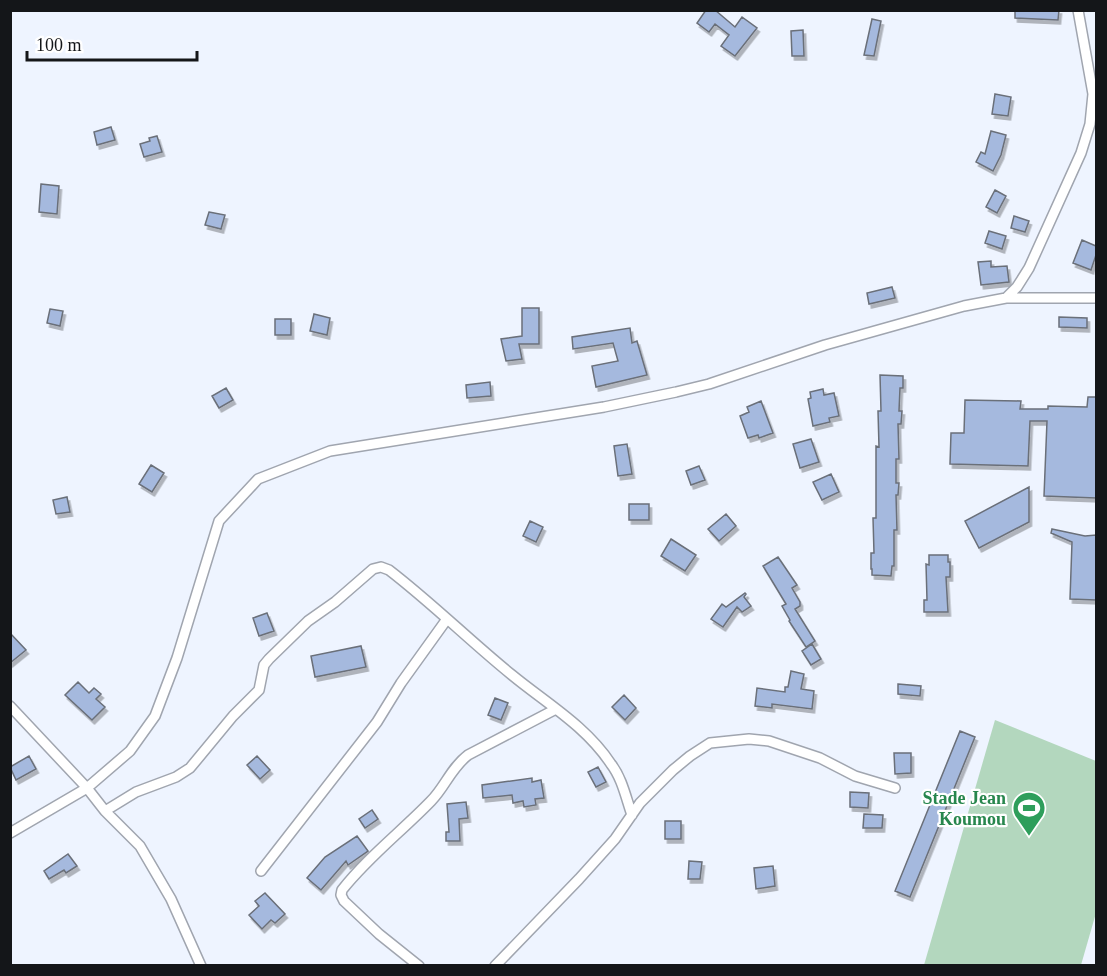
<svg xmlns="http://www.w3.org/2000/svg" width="1107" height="976" viewBox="0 0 1107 976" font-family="Georgia,serif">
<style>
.green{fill:#b3d7be}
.building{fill:#a5b9de;stroke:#6a6f79;stroke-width:1.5;filter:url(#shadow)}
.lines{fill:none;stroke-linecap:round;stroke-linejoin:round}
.street-casing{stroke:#a0a5af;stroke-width:12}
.street{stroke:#fff;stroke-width:9}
.labels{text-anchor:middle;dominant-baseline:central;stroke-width:4.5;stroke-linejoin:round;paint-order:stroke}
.leisure-label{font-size:18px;font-weight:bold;fill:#27864d;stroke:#fff;text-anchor:end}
</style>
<defs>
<filter id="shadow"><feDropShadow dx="2.5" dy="4" stdDeviation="0" flood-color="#0004"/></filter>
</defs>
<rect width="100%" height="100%" fill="#eef4ff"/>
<!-- green -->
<path class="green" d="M 995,720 L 1096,761 L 1096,913 L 1081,965 L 924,965 Z"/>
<!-- building -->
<path class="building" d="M 706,10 L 715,10 L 735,27 L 742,17 L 757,28 L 735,56 L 721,46 L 729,35 L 715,24 L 709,32 L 697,23 Z
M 1015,10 L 1059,10 L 1058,20 L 1015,18 Z
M 872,19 L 881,21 L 874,56 L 864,55 Z
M 803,30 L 804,56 L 792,56 L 791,31 Z
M 995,94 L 1011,97 L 1008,116 L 992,114 Z
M 111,127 L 115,140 L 97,145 L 94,132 Z
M 991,131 L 1006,135 L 1001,155 L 993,171 L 976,162 L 981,152 L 985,154 Z
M 157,136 L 162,152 L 144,157 L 140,144 L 150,141 L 149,138 Z
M 41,184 L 59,186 L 57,214 L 39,212 Z
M 995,190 L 1006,196 L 997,213 L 986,207 Z
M 209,212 L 225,215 L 221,229 L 205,225 Z
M 1014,216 L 1029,221 L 1025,232 L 1011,228 Z
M 989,231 L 1006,236 L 1002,249 L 985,243 Z
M 1082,240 L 1096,246 L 1096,255 L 1091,270 L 1073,263 Z
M 991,261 L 991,267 L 1007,266 L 1009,282 L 981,285 L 978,262 Z
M 892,287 L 895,298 L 869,304 L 867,293 Z
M 522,308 L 539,308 L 539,344 L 519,344 L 522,359 L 506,361 L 501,339 L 522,336 Z
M 50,309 L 63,311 L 60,326 L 47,323 Z
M 314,314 L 330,318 L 327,335 L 310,331 Z
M 1059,317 L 1087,318 L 1087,328 L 1059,327 Z
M 275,319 L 291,319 L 291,335 L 275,335 Z
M 630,328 L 632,343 L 637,341 L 647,375 L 596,387 L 592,366 L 618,361 L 613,343 L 573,349 L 572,337 Z
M 880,375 L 903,376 L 903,388 L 900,388 L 899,411 L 902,411 L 901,424 L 898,424 L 899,459 L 896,459 L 896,483 L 899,483 L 898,495 L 896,495 L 897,530 L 894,530 L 894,566 L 892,566 L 891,576 L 872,575 L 872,569 L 871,569 L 871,553 L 874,553 L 873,518 L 876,518 L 876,446 L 879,447 L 878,411 L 881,411 Z
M 490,382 L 491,396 L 467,398 L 466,385 Z
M 226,388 L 233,400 L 219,408 L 212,396 Z
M 823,389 L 824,395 L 834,393 L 839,416 L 829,418 L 830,422 L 813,426 L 808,399 L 811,398 L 810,392 Z
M 1088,397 L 1096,397 L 1096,498 L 1044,496 L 1047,421 L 1030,421 L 1028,466 L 950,464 L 951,433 L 964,433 L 965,400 L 1021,401 L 1020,409 L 1048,409 L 1048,406 L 1087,407 Z
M 761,401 L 773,433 L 759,438 L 758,435 L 748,438 L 740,416 L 749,412 L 747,407 Z
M 811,439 L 819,462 L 800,468 L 793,444 Z
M 627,444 L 632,474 L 618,476 L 614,446 Z
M 151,465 L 164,473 L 152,492 L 139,484 Z
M 699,466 L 705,480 L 691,485 L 686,471 Z
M 831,474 L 839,492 L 822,500 L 813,482 Z
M 1029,487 L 1029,522 L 979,548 L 965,521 Z
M 67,497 L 70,512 L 56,514 L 53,500 Z
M 629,504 L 649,504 L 649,520 L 629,520 Z
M 726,514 L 736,526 L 719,541 L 708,529 Z
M 530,521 L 543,527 L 536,542 L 523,536 Z
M 1052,529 L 1085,536 L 1096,535 L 1096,600 L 1070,599 L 1072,542 L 1051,533 Z
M 671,539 L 696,555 L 685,571 L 661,556 Z
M 929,555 L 948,555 L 948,562 L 950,562 L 950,577 L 946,577 L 948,612 L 924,612 L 924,600 L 927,600 L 926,564 L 929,565 Z
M 778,557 L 797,585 L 792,588 L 800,602 L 800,606 L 795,609 L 815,641 L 806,647 L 789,621 L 790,620 L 782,606 L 786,604 L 763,566 Z
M 745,593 L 746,594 L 744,597 L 751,606 L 742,612 L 737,607 L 723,627 L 711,619 L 722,604 L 726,607 Z
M 267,613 L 274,631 L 259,636 L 253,618 Z
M 10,633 L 26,650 L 10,663 Z
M 812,644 L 821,659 L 811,665 L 802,651 Z
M 361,646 L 366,667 L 315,677 L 311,656 Z
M 791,671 L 804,674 L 801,689 L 814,691 L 812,709 L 772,704 L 772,708 L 755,706 L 757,688 L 785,692 L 785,687 L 788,687 Z
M 78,682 L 89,693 L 94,688 L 101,694 L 96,699 L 105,707 L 92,720 L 65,695 Z
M 898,684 L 921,686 L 920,696 L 898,694 Z
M 624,695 L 636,708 L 625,720 L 612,707 Z
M 495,698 L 508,703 L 501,720 L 488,715 Z
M 960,731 L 975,737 L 910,897 L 895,891 Z
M 894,753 L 911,753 L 911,773 L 895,774 Z
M 29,756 L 36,769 L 16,780 L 10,767 Z
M 257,756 L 270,770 L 260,779 L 247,765 Z
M 598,767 L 606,782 L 596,787 L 588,772 Z
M 532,778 L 532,782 L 541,780 L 544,798 L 535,799 L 536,805 L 524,807 L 523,801 L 513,803 L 512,795 L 483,798 L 482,785 Z
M 850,792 L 869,793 L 868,808 L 850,807 Z
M 466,802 L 468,818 L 459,819 L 460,841 L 446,841 L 446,832 L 449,832 L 447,804 Z
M 372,810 L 378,819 L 365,828 L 359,819 Z
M 864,814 L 883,815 L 882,828 L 863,828 Z
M 665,821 L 681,821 L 681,839 L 665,839 Z
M 357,836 L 368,851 L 348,865 L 346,861 L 321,890 L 307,878 L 325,857 Z
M 68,854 L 77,866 L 66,873 L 64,870 L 49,879 L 44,871 Z
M 689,861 L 702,862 L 700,879 L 688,879 Z
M 773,866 L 775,886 L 756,889 L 754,868 Z
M 265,893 L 285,914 L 275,923 L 271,920 L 262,929 L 249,915 L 259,906 L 255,901 Z"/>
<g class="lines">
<!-- street casing -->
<g class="street-casing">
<path id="street" d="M 1006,298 L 1017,287 L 1029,268 L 1081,153 L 1090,124 L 1093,94 L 1078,10
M 10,706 L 87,788 L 105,811 L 140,846 L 171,899 L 201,966
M 105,811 L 136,792 L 176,777 L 190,768 L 233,716 L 259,690 L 264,665 L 269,659 L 308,621 L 335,602 L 373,569 L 381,567 L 389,570 C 432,603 470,641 512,675 C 546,703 586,726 611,764 C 622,778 626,798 632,815
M 10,833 L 87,788 L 130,751 L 155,716 L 177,658 L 219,521 L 258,479 L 330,451 L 604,407 L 676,392 L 709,384 L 825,345 L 964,306 L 1006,298 L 1096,298
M 261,871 L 377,722 L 401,683 L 447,619
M 419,966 L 379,934 L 344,901 L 341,895 L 342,890 C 368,857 402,831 431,801 C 445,787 451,768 468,755 L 556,709
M 495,966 L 579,879 L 615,839 L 640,803 L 673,770 L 690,756 L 710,743 L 749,739 L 769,741 L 820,758 L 855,776 L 895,788"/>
</g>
<!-- street -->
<use href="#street" class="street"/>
</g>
<!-- icons -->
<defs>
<g id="stadium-pin" transform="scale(1.725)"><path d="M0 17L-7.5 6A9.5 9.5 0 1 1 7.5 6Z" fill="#2e9e5b" stroke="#fff"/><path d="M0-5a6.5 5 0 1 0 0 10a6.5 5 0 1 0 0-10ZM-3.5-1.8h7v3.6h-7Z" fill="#fff"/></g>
</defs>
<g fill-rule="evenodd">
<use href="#stadium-pin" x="1029" y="808"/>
</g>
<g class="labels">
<!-- leisure labels -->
<g class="leisure-label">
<text x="1006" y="798">Stade Jean<tspan x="1006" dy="21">Koumou</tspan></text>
</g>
</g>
<!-- border -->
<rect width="1107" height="976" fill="none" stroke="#141619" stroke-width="24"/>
<!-- scale -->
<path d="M27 51v9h170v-9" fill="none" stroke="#141619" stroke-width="3"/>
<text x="36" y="51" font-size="18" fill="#141619" stroke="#ffffff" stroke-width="4.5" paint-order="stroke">100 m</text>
</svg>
